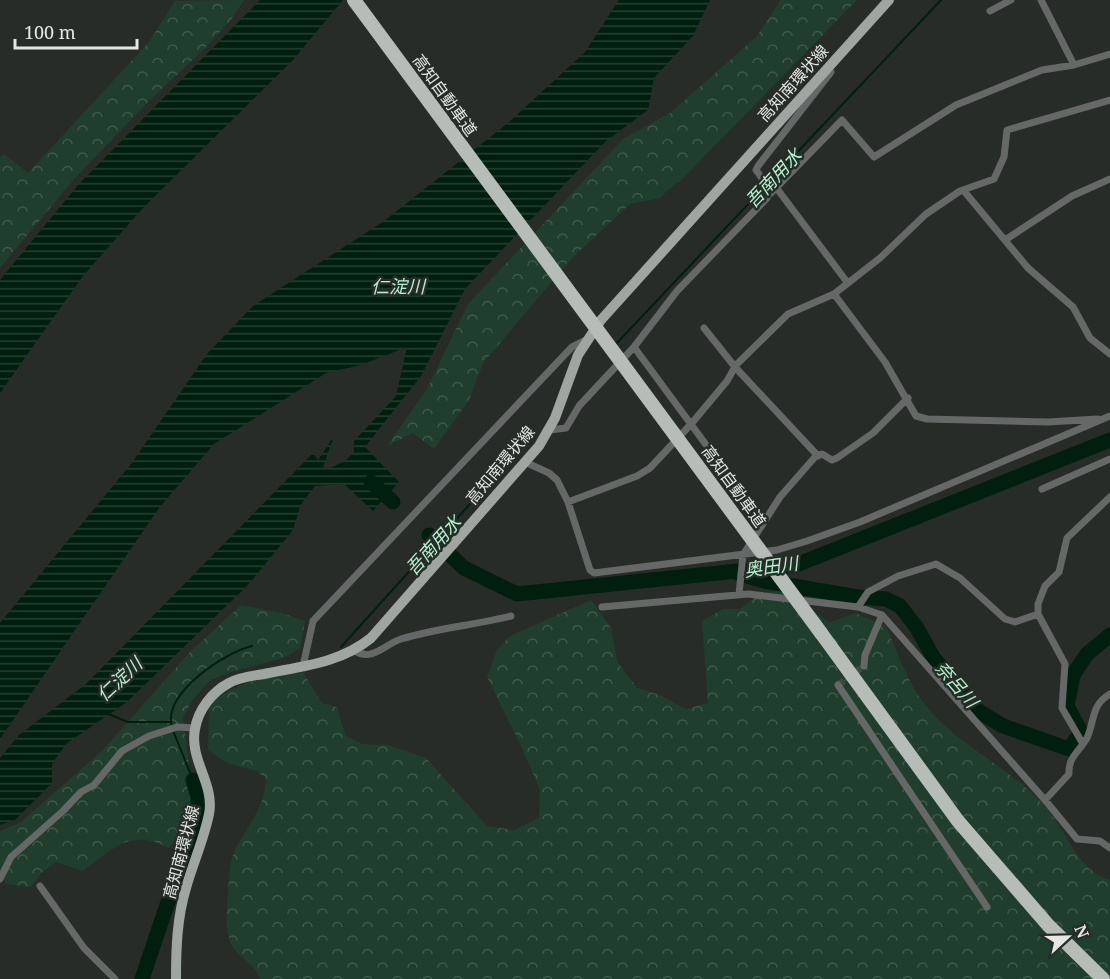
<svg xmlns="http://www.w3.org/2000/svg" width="1110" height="979" viewBox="0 0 1110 979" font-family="'Noto Serif','Noto Sans JP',serif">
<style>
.forest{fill:url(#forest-crowns)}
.water{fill:url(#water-rules)}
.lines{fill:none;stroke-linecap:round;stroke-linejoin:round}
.stream{stroke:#001f0f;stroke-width:2}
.river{stroke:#001f0f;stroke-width:15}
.street-tunnel{stroke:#434845;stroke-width:7;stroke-dasharray:7 3.5;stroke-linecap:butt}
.street{stroke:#656866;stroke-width:7}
.primary{stroke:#9fa5a1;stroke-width:10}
.highway{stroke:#b6bdb9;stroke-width:14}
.highway-bridge{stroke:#b6bdb9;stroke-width:14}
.labels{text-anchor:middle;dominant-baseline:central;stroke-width:5;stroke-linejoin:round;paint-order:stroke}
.street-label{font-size:16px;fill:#e4e8e5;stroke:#272c29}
.water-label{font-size:18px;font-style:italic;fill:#b2f2cc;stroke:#272c29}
</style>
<defs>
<pattern id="forest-crowns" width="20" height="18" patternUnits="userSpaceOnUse" patternTransform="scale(1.5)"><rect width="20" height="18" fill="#1f3e2d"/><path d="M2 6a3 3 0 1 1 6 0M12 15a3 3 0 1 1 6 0" fill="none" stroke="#3f5a4b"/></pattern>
<pattern id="water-rules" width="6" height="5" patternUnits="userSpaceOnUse" patternTransform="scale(1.5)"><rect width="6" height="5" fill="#001f0f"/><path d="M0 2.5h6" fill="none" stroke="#254032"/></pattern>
</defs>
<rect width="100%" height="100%" fill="#272c29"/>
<!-- forest -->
<path class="forest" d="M 244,0 L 231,20 L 203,50 L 150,100 L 75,178 L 0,268 L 0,157 L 4,154 L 28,173 L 149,42 L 175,1 Z
M 781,0 L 857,0 L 686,175 L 659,198 L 630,204 L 572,258 L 483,363 L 469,400 L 434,449 L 413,433 L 387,446 L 427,389 L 468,304 L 623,139 L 670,113 L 756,37 Z
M 787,590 L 829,623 L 855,613 L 886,626 C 895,647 904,672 916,692 C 948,743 1011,765 1048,810 C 1069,835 1077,870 1110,880 L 1110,979 L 260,979 C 252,956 230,960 227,927 C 226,915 229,873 231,862 C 239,832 268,810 265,778 L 257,771 L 227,763 L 208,750 L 209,705 C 242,677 263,681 302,671 L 322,703 L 337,707 L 345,735 L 362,744 L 388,745 L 426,758 L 487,826 L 514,830 L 539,818 L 540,790 L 523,750 L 487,677 L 497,650 L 510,636 L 591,600 L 611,628 L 617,661 L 637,688 L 660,695 L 686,709 L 708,703 L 702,621 L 723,609 L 740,609 L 761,593 Z
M 241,605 L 282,613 L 305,621 L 300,648 L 283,658 L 234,671 L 210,680 L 193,699 L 183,717 L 193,795 L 190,818 L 169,848 C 130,828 114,848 83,871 L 56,862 L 41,873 L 31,887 L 6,884 L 0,870 L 0,831 L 21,822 L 102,751 L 190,652 Z"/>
<!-- water -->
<path class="water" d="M 260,0 L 343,0 L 293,60 L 143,208 L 83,276 L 0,393 L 0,280 L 78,185 Z
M 619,0 L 710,0 L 693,36 L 654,78 L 648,110 L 606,141 L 465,289 L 421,376 L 365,447 L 399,482 L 373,511 L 344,484 L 315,486 L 301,504 L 293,530 L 248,585 L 127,702 L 66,744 L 52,764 L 52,783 L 15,820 L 0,825 L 0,758 L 19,735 L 86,684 L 313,453 L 318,460 L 334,436 L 323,467 L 328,469 L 345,461 L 354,452 L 354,441 L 396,396 L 407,347 L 361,365 L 326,373 L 214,444 L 159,508 L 0,739 L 0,623 L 131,464 L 207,354 L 253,306 L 384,221 L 508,123 L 585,52 Z"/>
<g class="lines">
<!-- stream -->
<path class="stream" d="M 616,344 L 941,0
M 341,647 L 525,443
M 106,713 L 128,722 L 171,722
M 172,726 C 162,693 226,652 252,646
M 174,733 L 193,780"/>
<!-- river -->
<path class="river" d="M 371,482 L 393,502
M 429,535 L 464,568 L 517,594 L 796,565 L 1110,440
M 738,573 L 764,581 L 858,597 L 886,599 L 900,606 L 917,628 L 933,657 L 977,710 L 1003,726 L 1069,749 L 1081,732 L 1067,706 L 1073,675 L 1087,654 L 1110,635
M 142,979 L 198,813 L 198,797 L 193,780"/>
<!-- street-tunnel -->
<path class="street-tunnel" d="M 838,685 L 864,666"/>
<!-- street -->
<path class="street" d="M 1041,0 L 1074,65
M 990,11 L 1011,0
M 775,186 L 847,282
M 964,191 L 1028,268 L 1073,307 L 1090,338 L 1110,354
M 771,193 L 842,120 L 874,157 L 956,105 L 1042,70 L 1074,65 L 1110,54
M 1005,240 L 1072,196 L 1110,179
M 834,294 L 885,362 L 916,416 L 927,419 L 1048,422 L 1098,419
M 704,328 L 735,367 L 818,456
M 634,347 L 763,522
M 550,430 L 566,428 L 579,406 L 634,347 L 677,291 L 767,198 L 770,189 L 756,170 L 758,166 L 831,72
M 525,462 L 549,473 L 557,480 L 568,502 L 637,476 L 650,468 L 692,423 L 727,381 L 736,365 L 788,314 L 834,294 L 880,258 L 926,214 L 960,191 L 994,179 L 1004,157 L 1007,130 L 1110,100
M 1042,489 L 1110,459
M 568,502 L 590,570 L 594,573 L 777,550 L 807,541 L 860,522 L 1110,416
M 739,594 L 743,555 L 780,497 L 815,457 L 822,454 L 832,460 L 837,458 L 873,433 L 908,398
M 602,607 L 748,594 L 858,607 L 882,615 L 1045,800 L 1069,774 C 1068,757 1079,752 1087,738 C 1095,720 1091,705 1110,694
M 858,607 L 868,592 L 898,576 L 936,564 L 960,578 L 1005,619 L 1015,622 L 1038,614
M 355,651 C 372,662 385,644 401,639 C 437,628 475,625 511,616
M 303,666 L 313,621 L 572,347 L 586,340
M 864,666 L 865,655 L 882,615
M 838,685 L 987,907
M 1083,744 L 1062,708 L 1065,664 L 1038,614 L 1038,604 L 1045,586 L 1059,572 L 1067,538 L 1110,497
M 1045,800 L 1077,839 L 1100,841 L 1110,848
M 0,879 L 11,857 L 63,811 L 81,792 L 94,785 L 122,751 L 149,736 L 177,727 L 195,728
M 40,886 L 84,948 L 115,979"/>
<!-- primary -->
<path class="primary" d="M 176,979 C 176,948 177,918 186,888 C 193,863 204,839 209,814 C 215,784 189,760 195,729 C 198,710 212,692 229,683 C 239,677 253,676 264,674 C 303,666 340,663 371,638 L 539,446 L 555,418 L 578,355 L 601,320 L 889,0"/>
<!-- highway -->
<path class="highway" d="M 821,633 L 958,821 L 1048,925 L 1103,979"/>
<!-- highway-bridge -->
<path class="highway-bridge" d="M 354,0 L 821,633"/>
</g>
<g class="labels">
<!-- street labels -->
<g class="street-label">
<text transform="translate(793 83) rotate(-48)">高知南環状線</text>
<text transform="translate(445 95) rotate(54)">高知自動車道</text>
<text transform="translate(500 465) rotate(-50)">高知南環状線</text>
<text transform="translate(734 486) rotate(54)">高知自動車道</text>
<text transform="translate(181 852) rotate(-75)">高知南環状線</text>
</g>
<!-- water labels -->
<g class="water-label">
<text transform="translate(773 178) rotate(-47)">吾南用水</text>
<text x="398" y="286">仁淀川</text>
<text transform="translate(433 545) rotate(-48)">吾南用水</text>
<text transform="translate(771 566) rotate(-8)">奥田川</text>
<text transform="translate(119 679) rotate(-43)">仁淀川</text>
<text transform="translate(957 684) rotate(49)">奈呂川</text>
</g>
</g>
<!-- north arrow -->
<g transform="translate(1068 937) rotate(68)" stroke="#272c29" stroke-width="4.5" paint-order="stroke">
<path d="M0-4.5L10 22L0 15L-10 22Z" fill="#e4e8e5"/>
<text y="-9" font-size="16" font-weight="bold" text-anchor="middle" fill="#e4e8e5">N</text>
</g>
<!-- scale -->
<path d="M15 39v9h122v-9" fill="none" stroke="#e4e8e5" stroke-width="3"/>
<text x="24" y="39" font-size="18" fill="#e4e8e5" stroke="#272c29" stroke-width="4.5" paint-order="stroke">100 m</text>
</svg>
